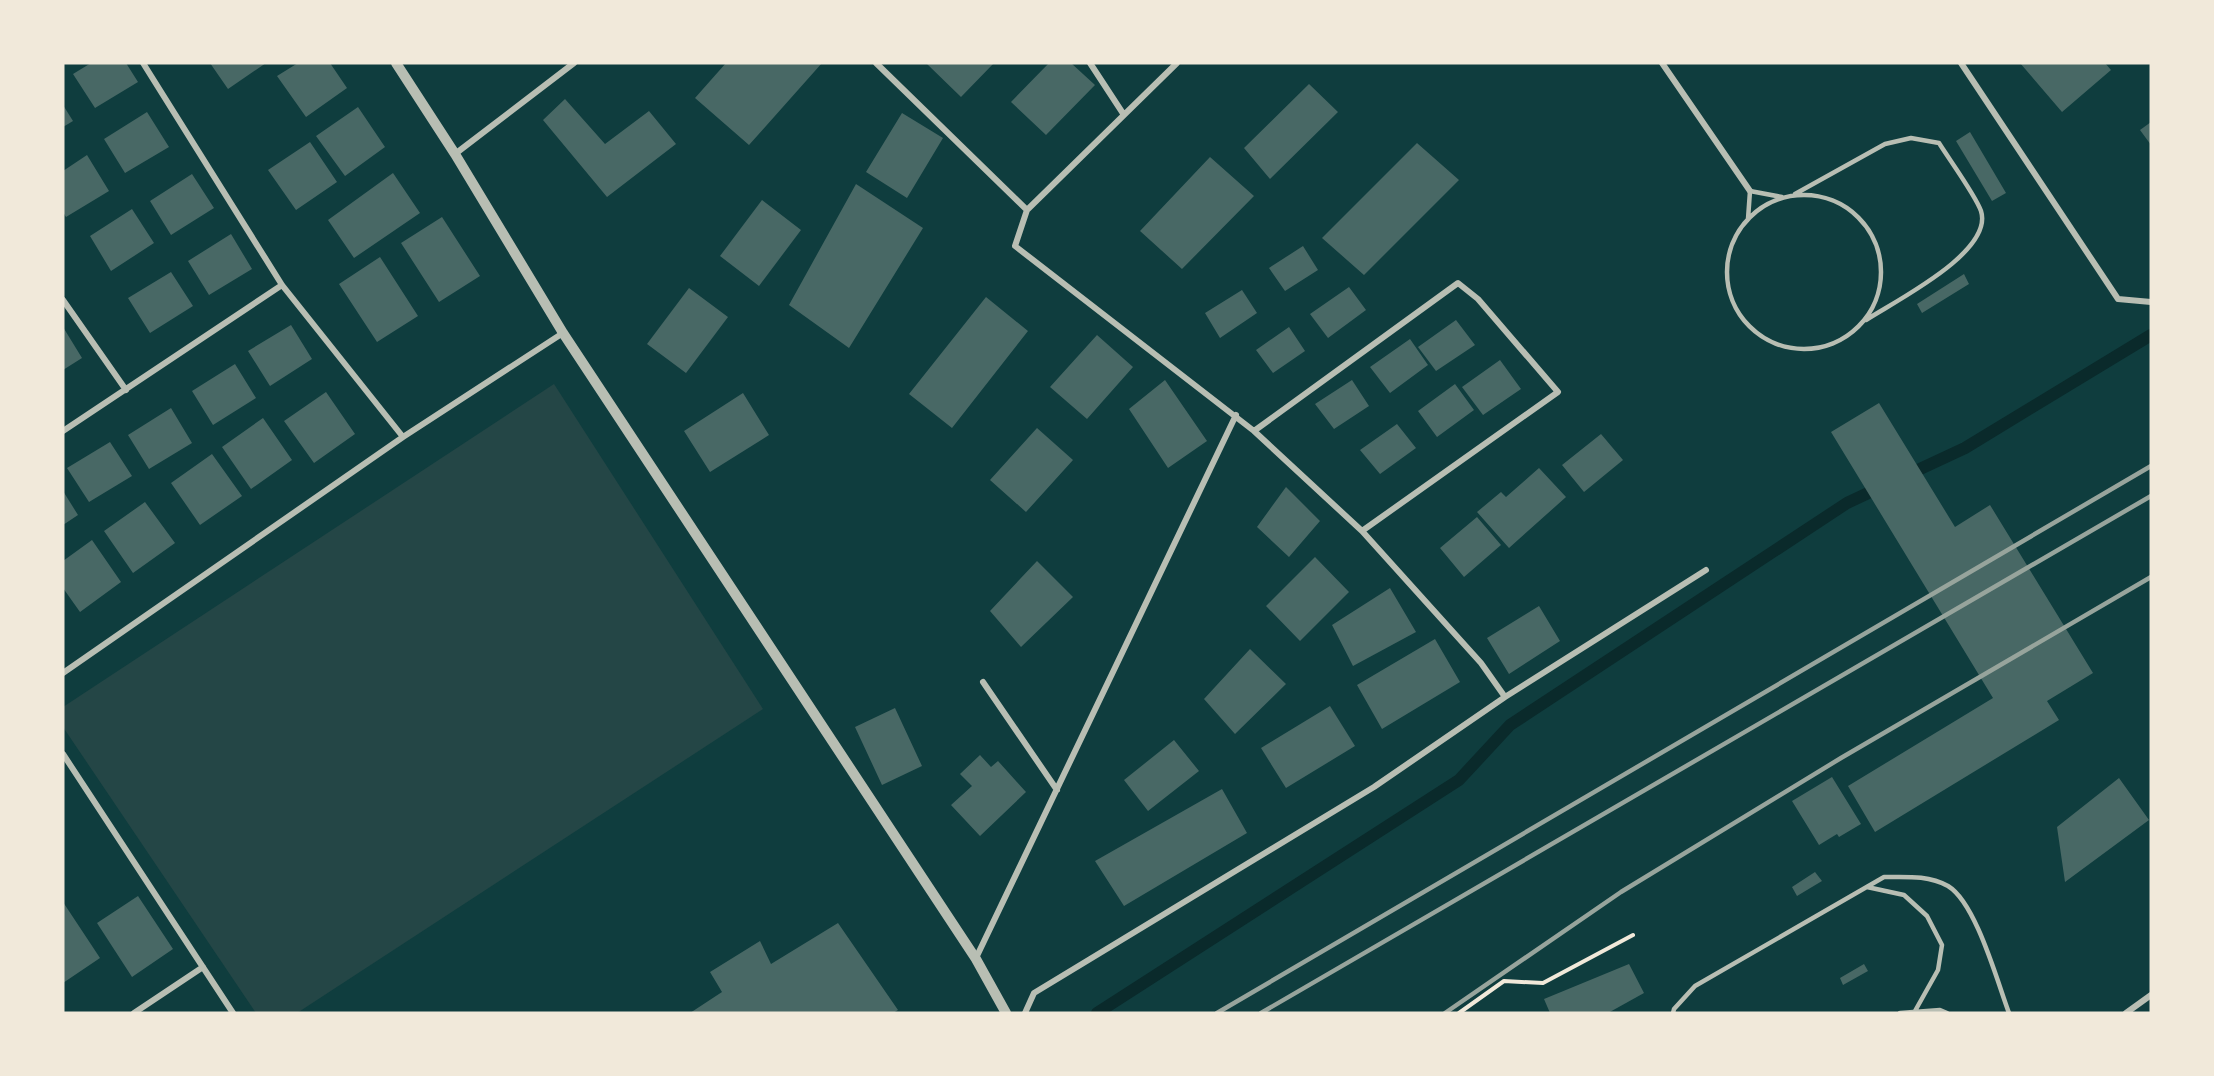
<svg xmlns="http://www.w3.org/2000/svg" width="2214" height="1076" viewBox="0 0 2214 1076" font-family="Montserrat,sans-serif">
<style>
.green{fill:#244646}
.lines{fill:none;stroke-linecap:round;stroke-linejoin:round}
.stream{stroke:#0a2a2b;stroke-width:12}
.building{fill:#486865}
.path{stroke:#f1e9da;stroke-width:4}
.service{stroke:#b8beb3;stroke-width:4.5}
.minor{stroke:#b8beb3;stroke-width:6}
.tertiary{stroke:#b8beb3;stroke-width:10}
.rail{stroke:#97a49c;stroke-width:4.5}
</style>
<rect width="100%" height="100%" fill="#0f3d3e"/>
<!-- green -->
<path class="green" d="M 554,384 L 763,709 L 297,1013 L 256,1013 L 63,727 L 63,707 Z"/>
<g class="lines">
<!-- stream -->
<path class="stream" d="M 1905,476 L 1965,448 L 2151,335
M 1097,1013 L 1459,780 L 1510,725 L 1847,503 L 1881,487"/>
</g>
<!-- building -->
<path class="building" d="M 91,63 L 126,63 L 138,82 L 95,108 L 73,74 Z
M 210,63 L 266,63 L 228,89 Z
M 298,63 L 330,63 L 347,88 L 306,117 L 277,76 Z
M 726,63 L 822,63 L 749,145 L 695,98 Z
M 926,63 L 994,63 L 961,97 Z
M 1049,63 L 1071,63 L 1095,85 L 1046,135 L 1011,102 Z
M 2020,63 L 2105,63 L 2111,70 L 2062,112 Z
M 1309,84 L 1338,112 L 1270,179 L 1244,148 Z
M 565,99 L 605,144 L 649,111 L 676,144 L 607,197 L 543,120 Z
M 63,105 L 73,121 L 63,127 Z
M 358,107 L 385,147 L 345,176 L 316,136 Z
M 147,112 L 169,147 L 125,173 L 104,139 Z
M 902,113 L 943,138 L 907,198 L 866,172 Z
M 2151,122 L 2151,145 L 2140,130 Z
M 1970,132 L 2006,193 L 1992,201 L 1956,141 Z
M 310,142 L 337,182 L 296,210 L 268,170 Z
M 1417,143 L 1459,180 L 1364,275 L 1322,238 Z
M 87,155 L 109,191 L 66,217 L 63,212 L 63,171 Z
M 1210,157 L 1254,196 L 1182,269 L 1140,231 Z
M 393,173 L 420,213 L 354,258 L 328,220 Z
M 192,174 L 214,208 L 171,235 L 150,201 Z
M 856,184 L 923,228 L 849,348 L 789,305 Z
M 762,200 L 801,230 L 759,286 L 720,256 Z
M 132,209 L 154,243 L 111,271 L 90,236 Z
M 442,217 L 480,276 L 439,302 L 401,243 Z
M 231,234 L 252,269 L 209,295 L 188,261 Z
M 1303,246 L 1318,270 L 1285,291 L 1269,268 Z
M 380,257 L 418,316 L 377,342 L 339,284 Z
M 171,272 L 193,306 L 150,333 L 128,298 Z
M 1964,274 L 1969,284 L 1922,313 L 1917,304 Z
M 1349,287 L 1366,310 L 1328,338 L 1310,314 Z
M 689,288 L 728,317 L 686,373 L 647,344 Z
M 1242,290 L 1257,313 L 1220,338 L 1205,313 Z
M 986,297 L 1028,331 L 952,428 L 909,394 Z
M 1456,320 L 1475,345 L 1436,371 L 1418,347 Z
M 291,325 L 312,359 L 270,386 L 248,351 Z
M 63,327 L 82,358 L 63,370 Z
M 1289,327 L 1305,351 L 1273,373 L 1256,350 Z
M 1097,335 L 1133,367 L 1087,419 L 1050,387 Z
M 1410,339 L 1428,365 L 1390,393 L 1370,367 Z
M 1500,360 L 1521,389 L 1483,415 L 1462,387 Z
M 235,364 L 256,398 L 213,425 L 192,391 Z
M 1165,380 L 1207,441 L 1168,468 L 1129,409 Z
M 1352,380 L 1369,406 L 1334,429 L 1315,404 Z
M 1455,384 L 1474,410 L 1437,437 L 1418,411 Z
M 326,392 L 355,434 L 314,463 L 284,421 Z
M 743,393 L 769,435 L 710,472 L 684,431 Z
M 1879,403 L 1955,527 L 1990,505 L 2093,673 L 2047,701 L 2059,720 L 1875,832 L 1848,786 L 1993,698 L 1831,432 Z
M 171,408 L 192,443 L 149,469 L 128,435 Z
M 263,418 L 292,460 L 251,489 L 222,447 Z
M 1397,424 L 1416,448 L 1380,474 L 1360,450 Z
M 1037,428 L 1073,460 L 1026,512 L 990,480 Z
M 1601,434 L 1623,460 L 1584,492 L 1562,465 Z
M 110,442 L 132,476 L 89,502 L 67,468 Z
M 212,454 L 242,496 L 200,525 L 171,483 Z
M 1539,468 L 1566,497 L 1509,548 L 1477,512 L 1501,492 L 1506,497 Z
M 1286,487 L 1320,521 L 1289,557 L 1257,527 Z
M 63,491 L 78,515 L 63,525 Z
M 145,502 L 175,543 L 133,573 L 104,531 Z
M 1477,517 L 1501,545 L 1464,577 L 1440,548 Z
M 92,540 L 121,582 L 80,612 L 63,588 L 63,561 Z
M 1315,557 L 1349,592 L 1300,641 L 1266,606 Z
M 1037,561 L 1073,597 L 1021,647 L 990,611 Z
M 1390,588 L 1416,632 L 1353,666 L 1332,625 Z
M 1539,606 L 1560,641 L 1509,674 L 1487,638 Z
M 1435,639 L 1460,682 L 1382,729 L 1357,685 Z
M 1250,649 L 1286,684 L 1235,734 L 1204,699 Z
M 1330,706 L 1355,746 L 1286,788 L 1261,748 Z
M 895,708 L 922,766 L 882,785 L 855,727 Z
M 1174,740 L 1199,771 L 1148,811 L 1124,780 Z
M 980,755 L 991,767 L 998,761 L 1026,792 L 980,836 L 951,805 L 972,786 L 960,774 Z
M 1832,777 L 1861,824 L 1839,837 L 1837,834 L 1819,845 L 1792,801 Z
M 2119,778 L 2149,820 L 2065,882 L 2057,827 Z
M 1222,789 L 1247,833 L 1124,906 L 1095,861 Z
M 1815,872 L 1822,881 L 1797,896 L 1792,887 Z
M 138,896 L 173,949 L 132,977 L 97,923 Z
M 63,902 L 100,958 L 63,983 Z
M 838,923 L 898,1010 L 893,1013 L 690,1013 L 722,992 L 710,972 L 760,941 L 771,964 Z
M 1629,964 L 1644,993 L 1608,1013 L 1550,1013 L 1544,999 Z
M 1864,964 L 1868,971 L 1843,985 L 1840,978 Z"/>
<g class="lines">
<!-- path -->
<path class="path" d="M 1459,1013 L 1504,981 L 1543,983 L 1633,935"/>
<!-- service -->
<path class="service" d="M 1795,194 L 1885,144 L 1911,138 L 1939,143 C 1949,159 1976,196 1981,211 C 1994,252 1895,301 1866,320
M1727 272a77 77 0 1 1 154 0a77 77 0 1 1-154 0Z
M 1748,219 L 1750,191 L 1782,197
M 1867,887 L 1904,895 L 1927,916 L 1942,945 L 1938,970 L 1915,1011
M 1673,1013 L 1674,1009 L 1695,986 L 1884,877 C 1906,877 1928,875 1948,886 C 1976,903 1997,981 2009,1013
M 1900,1013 L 1940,1010 L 1947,1013"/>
<!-- minor -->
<path class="minor" d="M 143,63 L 282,285 L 403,437
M 876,63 L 1027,210
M 1090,63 L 1124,115
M 1662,63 L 1750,191
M 1961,63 L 2118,299 L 2151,302
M 455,154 L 574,63
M 63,300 L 126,390
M 63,431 L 282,285
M 1254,431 L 1458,283 L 1478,299 L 1558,392 L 1362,531
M 63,673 L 403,437 L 563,333
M 983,682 L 1057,790
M 1505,697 L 1706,570
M 63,754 L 233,1013
M 976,958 L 1236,415
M 134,1013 L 203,967
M 1025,1013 L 1034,993 L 1374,787 L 1505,697 L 1481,663 L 1362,531 L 1254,431 L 1015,246 L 1027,210 L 1177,63
M 2126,1013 L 2151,995"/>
<!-- tertiary -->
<path class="tertiary" d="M 396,63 L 455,154 L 563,333 L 976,959 L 1006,1013"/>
<!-- rail -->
<path class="rail" d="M 1217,1013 L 2151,466
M 1261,1013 L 2151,496
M 1445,1013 L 1621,892 L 1841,758 L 2151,577"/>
</g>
<!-- border -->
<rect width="2214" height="1076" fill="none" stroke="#f1e9da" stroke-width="129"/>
</svg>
